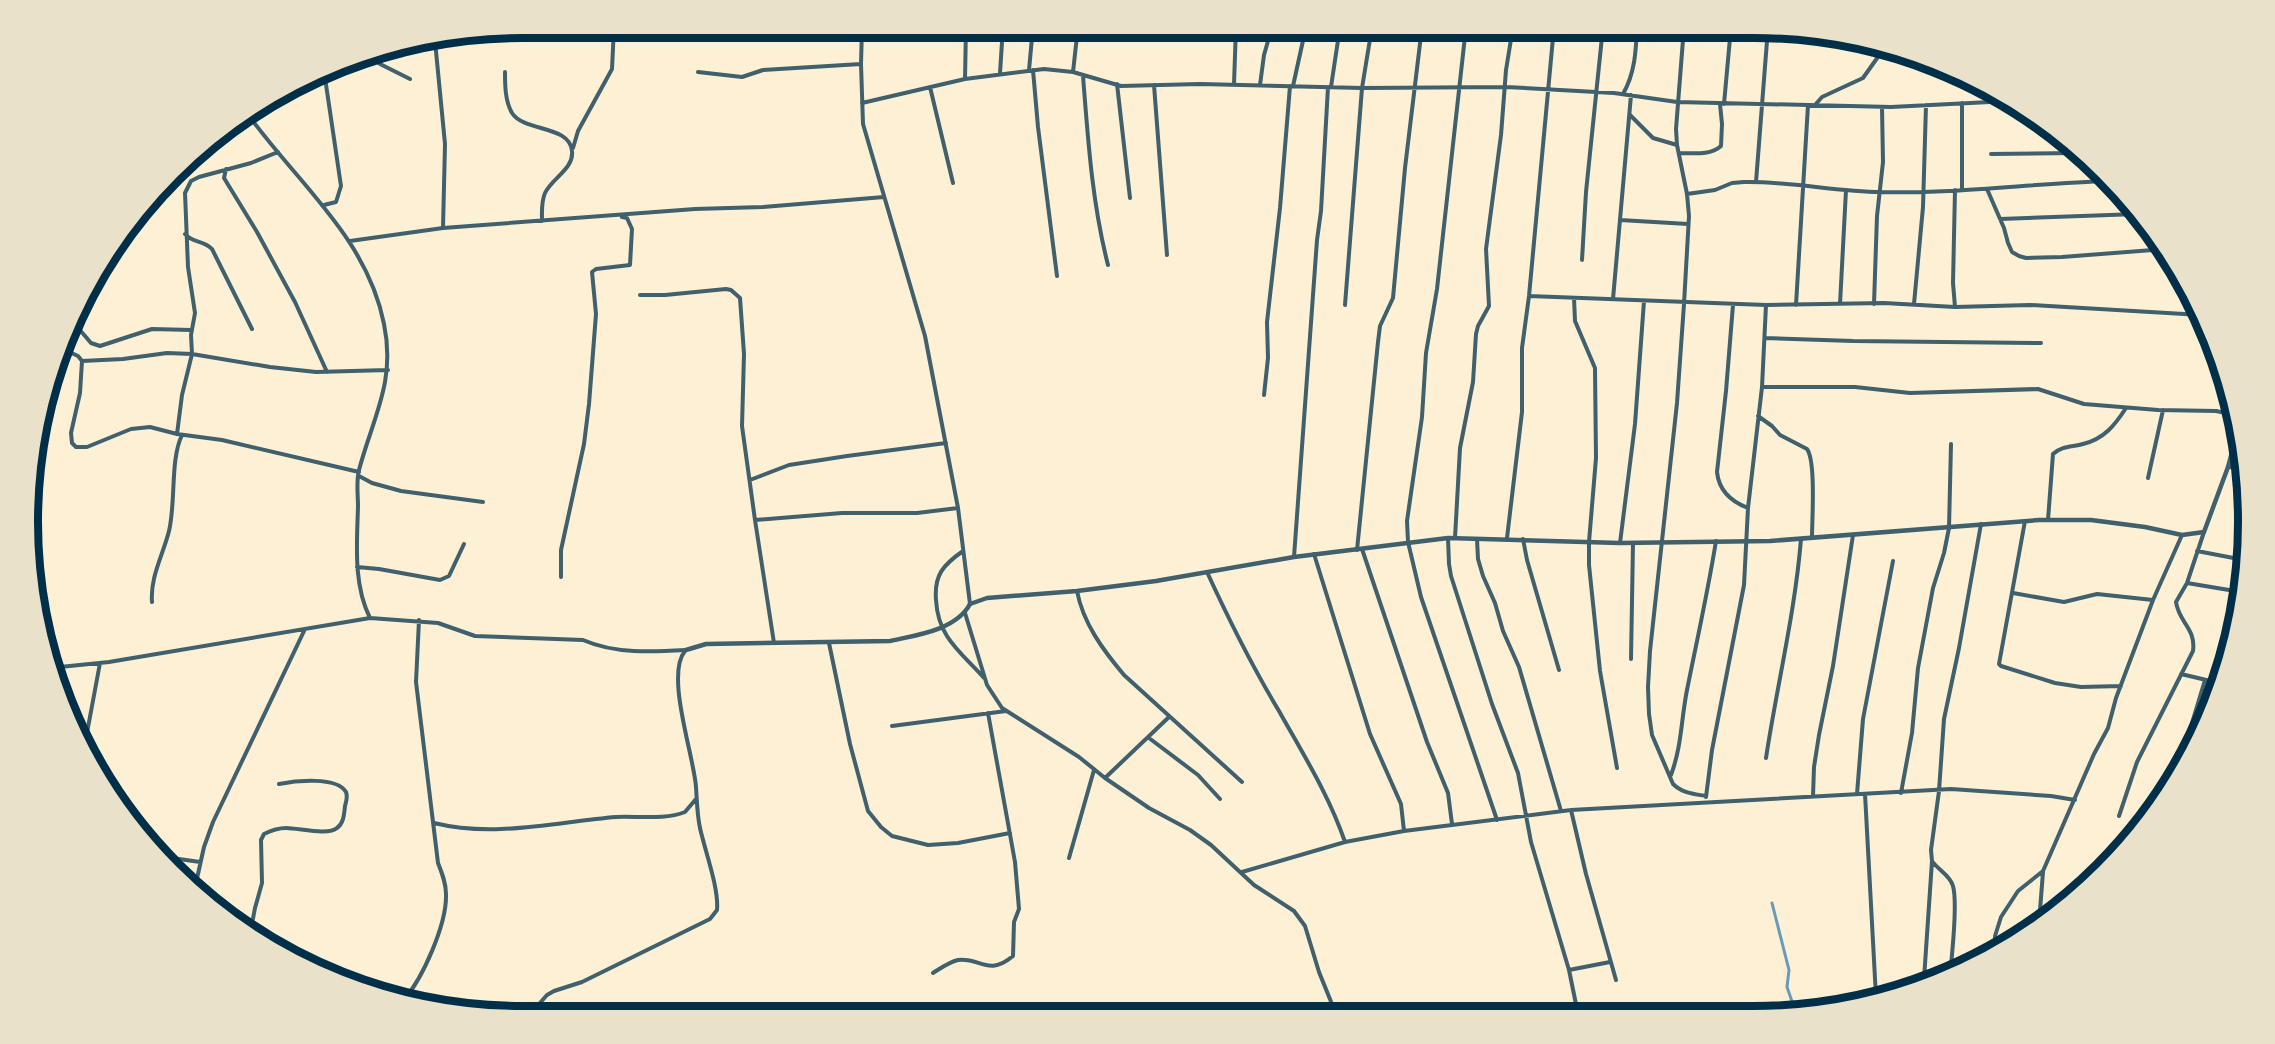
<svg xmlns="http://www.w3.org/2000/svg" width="2275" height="1044" viewBox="0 0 2275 1044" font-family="'Times New Roman',serif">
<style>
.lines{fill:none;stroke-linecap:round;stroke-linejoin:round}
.stream{stroke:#669bbc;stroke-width:3}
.minor{stroke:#3f606c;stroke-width:4}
.tertiary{stroke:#3f606c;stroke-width:4.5}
.rim{fill:none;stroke:#003049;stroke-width:8}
</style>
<rect width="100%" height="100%" fill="#fdf0d5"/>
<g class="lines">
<!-- stream -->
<path class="stream" d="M 1772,903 L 1789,970 L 1787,987 L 1796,1013"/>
<!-- minor -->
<path class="minor" d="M 862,27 L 861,64 L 863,124 L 925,336 L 958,508 L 970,604
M 1466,27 L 1437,289 L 1426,353 L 1422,417 L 1407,521 L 1408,542 L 1421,597 L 1497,820
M 1684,27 L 1676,129 L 1677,145 L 1687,194 L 1689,216 L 1684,304 L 1677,403 L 1650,651 L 1648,687 L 1649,714 L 1652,735 L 1673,784 C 1682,793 1694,794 1706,796
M 435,41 L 445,144 L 443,228
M 365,53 L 380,64 L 410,79
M 1029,70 L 1033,27
M 1033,70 L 1038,127 L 1057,276
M 324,71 L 341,186 L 336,202 L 324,205
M 505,72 C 505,85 505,101 512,113 C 524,132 570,125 572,151 C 574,169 552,178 545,193 C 541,202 542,211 542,221
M 698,72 L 742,77 L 763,70 L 861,64
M 1073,72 L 1078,27
M 1000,73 L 1003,27
M 1083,76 C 1088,139 1092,203 1108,265
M 965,79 L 966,27
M 1117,84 L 1130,198
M 1234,84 L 1236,27
M 1154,85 L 1167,255
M 1260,85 L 1264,55 L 1272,27
M 1293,86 L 1306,27
M 930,87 L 953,183
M 1331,87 L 1340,27
M 1623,94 C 1635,73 1636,51 1637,27
M 862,103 L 965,79 L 1044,69 L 1073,72 L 1121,86 L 1200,84 L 1362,88 L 1506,87 L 1614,93 L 1677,102 L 1891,107 L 2010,101
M 1962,103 L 1962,189
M 1724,104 L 1731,27
M 1815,105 L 1822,97 L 1863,78 L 1885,47
M 247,113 C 296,182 367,237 384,324 C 396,382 373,417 359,470 C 356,481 358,495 358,506 C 357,544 353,584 370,618
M 1630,115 L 1653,138 L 1677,145
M 573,148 L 578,131 L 612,69 L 614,27
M 1679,153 C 1693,153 1710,156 1721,146 L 1722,124 L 1720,104
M 1991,154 L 2080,153
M 226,169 L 224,178 L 257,232 L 295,302 L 327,372
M 1756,182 L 1768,28
M 1987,189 L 2004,228 L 2008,243 L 2012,252 L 2019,256 L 2026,258 L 2062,257 L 2166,249
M 1955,190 L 1953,283 L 1955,307
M 1687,194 L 1715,190 L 1732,183 L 1744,182 C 1790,181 1836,192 1881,192 C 1958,194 2034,183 2110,181
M 2000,219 L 2138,214
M 1620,220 L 1688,224
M 185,234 C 192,243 204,240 212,249 L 252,329
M 350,241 L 443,228 L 695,209 L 763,207 L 884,197
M 1582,260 L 1586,192 L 1603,27
M 640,295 L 665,295 L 726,289 L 731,290 L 740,298 L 744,354 L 742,426 L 755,520 L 774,643
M 1529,296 L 1766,305 L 1884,303 L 1955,307 L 2030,305 L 2201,315
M 1574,298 L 1575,321 L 1595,368 L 1596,458 L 1589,542 L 1589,565 L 1600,671 L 1617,768
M 1613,299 L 1631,95
M 1840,304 L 1846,190
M 1874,304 L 1877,216 L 1883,162 L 1882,107
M 1914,304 L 1923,207 L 1926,105
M 1345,305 L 1362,88 L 1372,27
M 1733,305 L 1726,391 L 1717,472 C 1719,491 1732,502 1748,508
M 1796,305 L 1808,105
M 79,329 L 91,343 L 100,346 L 152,329 L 191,330
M 1765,338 L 1853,341 L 2041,343
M 65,350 L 78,356 L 82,361
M 1762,387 L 1855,387 L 1910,393 L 2038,389 L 2084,404 L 2158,410 L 2216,411 L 2235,415
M 1264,395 L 1268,358 L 1267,322 L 1280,208 L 1290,86
M 1758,416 L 1772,426 L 1780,435 L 1807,449 C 1816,461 1812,520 1812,538
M 177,434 L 182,395 L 192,354 L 191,335 L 195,313 L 188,267 L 185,193 L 191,181 L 199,177 L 251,163 L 278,152
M 2232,453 L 2241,452
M 2228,467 L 2243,468
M 359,472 L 222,440 L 177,434 L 150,427 L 131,429 L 87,447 L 76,447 L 72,443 L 71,433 L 80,393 L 82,361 L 123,359 L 167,353 L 192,354 L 270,367 L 316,372 L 388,370
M 359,476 L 372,483 L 401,491 L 483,502
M 2148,478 L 2163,410
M 750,480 L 789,465 L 847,456 L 946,443
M 755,520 L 842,513 L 917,513 L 958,508
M 2048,520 L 2053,454 C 2061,446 2072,447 2083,444 C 2104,439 2115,425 2126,408
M 2025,521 L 1999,664 L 2001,666 L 2055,683 L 2081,687 L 2121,686
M 1448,538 L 1449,564 L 1451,576 L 1492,704 L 1518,773 L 1531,842 L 1569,970 L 1578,1014
M 1455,538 L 1460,448 L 1473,382 L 1476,334 L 1478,326 L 1489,306 L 1486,249 L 1501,135 L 1506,70 L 1513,27
M 1507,538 L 1522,412 L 1522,348 L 1529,296 L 1554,27
M 1477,539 L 1478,559 L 1483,576 L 1495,603 L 1503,631 L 1519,667 L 1561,811
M 1523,539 L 1527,560 L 1559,670
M 1620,543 L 1635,424 L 1644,301
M 1362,549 L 1427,742 L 1448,793 L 1452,824
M 1357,550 L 1378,342 L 1380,326 L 1393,298 L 1405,168 L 1422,27
M 963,551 C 943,565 934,575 936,600 C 938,638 961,652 984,678
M 2197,551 L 2244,560
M 1314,554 L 1370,734 L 1401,804 L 1404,831
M 1294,557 L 1317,240 L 1321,211 L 1328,87
M 357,567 L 379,569 L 440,580 L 449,576 L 464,544
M 1207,572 C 1229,620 1252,666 1279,711 C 1303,754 1329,795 1345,842
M 561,577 L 561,550 L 584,444 L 589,404 L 596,314 L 592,272 L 596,269 L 630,265 L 632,229 L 627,218 L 622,217
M 2187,583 L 2235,591
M 31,588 L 32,574 L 36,563
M 1077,591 C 1083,623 1103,650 1124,675 L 1242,782
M 2013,593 L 2064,602 L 2097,594 L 2153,600
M 152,602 C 150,577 163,555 169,531 C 176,502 170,460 182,435
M 965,613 L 987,685 L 1002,708 L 1079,757 L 1105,778 L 1149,808 L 1190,830 L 1211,845 L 1254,885 L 1294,911 L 1305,926 L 1319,972 L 1336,1014
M 829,643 L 850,744 L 868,811 L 881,827 L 892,836 L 928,845 L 958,843 L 1010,833
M 1631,659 L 1633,543
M 50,668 L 109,662 L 370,618 L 438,623 L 475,636 L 583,640 C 615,654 652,652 686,650
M 2181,674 L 2219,683
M 892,726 L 1006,711
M 1149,738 L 1198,775 L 1220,799
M 84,749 L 100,663
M 1766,758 C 1777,685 1795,613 1801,539
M 2179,766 L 2205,680
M 1671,775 C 1682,745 1681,720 1687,690 C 1697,640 1708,591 1716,541
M 1105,778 L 1169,717
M 1901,793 L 1912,733 L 1918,668 L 1933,588 L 1944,553 L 1949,528 L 1951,444
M 1857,794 L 1863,719 L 1893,561
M 1865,794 L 1876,997
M 1813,796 L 1814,767 L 1819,735 L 1833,666 L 1853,535
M 1706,797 L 1712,750 L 1744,585 L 1748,508 L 1762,387 L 1766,305
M 1571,810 L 1586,874 L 1616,980
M 2119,816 L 2137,762 L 2193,651 C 2196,628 2179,623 2176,602 L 2187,583 L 2204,532
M 434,823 C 495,838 555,822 616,817 C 638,816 665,820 685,812 L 696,799
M 165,857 L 200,862
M 1069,858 L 1094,770
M 1242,872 L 1345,842 L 1404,831 L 1571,810 L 1951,789 L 2051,796 L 2075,800
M 194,892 L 204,847 L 213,822 L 305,629
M 2039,913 L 2054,915
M 2039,923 L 2043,872
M 251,929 L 255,908 L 262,883 L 261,840 L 264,834 C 270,831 279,828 286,828 C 299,828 328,836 337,828 C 344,823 344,814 345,806 C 346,802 348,797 346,792 C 337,776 294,781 279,784
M 1995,949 L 1995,936 L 2001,917 L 2018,891 L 2043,871 L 2094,754 L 2108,728 L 2116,698 L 2153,600 L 2182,535
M 1569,970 L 1610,962
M 933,973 C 941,968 949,962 958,960 C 980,957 988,977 1013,956 L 1014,922 L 1019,909 L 1015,862 L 988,713
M 1950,975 C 1952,954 1958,904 1953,886 C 1950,875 1938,870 1932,861 L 1931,850 L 1939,791 L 1944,719 L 1959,648 L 1981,524
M 1924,979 L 1932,861
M 403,1001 C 423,978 447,924 446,894 C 446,883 442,873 438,863 L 416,682 L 419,620
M 491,1014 L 508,1016
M 533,1017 L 539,1004 L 547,995 L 554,991 L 582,982 L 710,919 L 717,910 C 719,888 705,851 700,828 C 697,814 697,801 696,787 C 694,756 665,675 685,651"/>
<!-- tertiary -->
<path class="tertiary" d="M 686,650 L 706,644 L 890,641 C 917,635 956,630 970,604 L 987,598 L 1077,591 L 1156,581 L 1294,557 L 1448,538 L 1620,543 L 1770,541 L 2039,520 L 2091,520 L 2145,527 L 2182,535 L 2204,532 L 2228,467 L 2239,426"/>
</g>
<!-- crop -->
<path d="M0 0H2275V1044H0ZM522 38H1754A484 484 0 0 1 2238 522V522A484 484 0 0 1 1754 1006H522A484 484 0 0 1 38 522V522A484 484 0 0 1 522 38Z" fill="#e9e1ca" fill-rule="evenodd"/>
<path class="rim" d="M522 38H1754A484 484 0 0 1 2238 522V522A484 484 0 0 1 1754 1006H522A484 484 0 0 1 38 522V522A484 484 0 0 1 522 38Z"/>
</svg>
